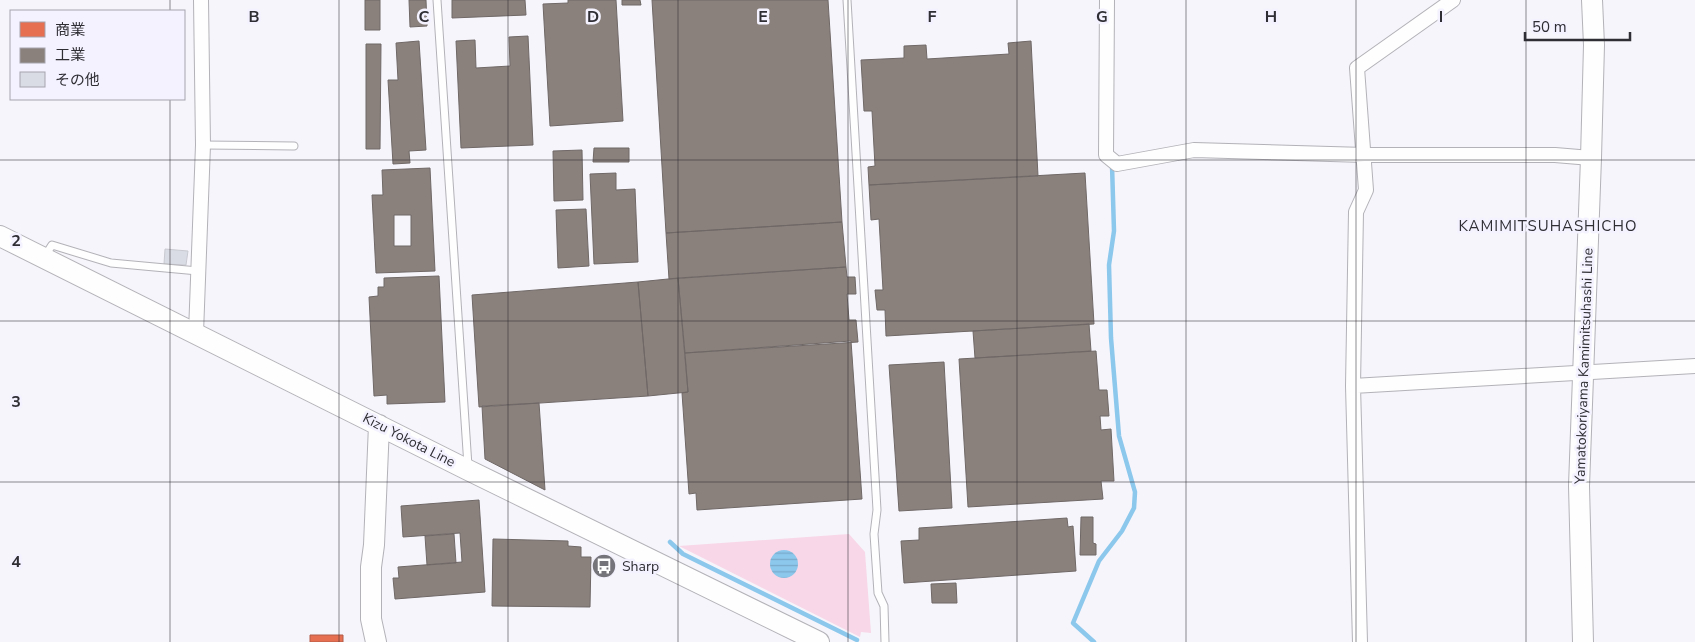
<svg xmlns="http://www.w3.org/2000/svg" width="1695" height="642" viewBox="0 0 1695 642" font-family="'Nunito Sans','Noto Sans JP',sans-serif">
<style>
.park{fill:#f8d7e8}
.water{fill:url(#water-rules)}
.shops{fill:#e76f51;stroke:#b05c49}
.industry{fill:#8a817c;stroke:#6f6867;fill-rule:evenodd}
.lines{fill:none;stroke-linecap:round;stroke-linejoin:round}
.stream{stroke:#8cc7ec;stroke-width:4.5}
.building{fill:#d9dce4;stroke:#c9cad1}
.lane-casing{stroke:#b3b2b8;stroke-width:9}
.street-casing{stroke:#b3b2b8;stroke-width:16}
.secondary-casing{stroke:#b3b2b8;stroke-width:22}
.lane{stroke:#fefefe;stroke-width:7}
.street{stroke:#fefefe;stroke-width:14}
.secondary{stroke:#fefefe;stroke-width:20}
.grid{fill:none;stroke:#2f2e35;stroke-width:1;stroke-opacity:0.55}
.labels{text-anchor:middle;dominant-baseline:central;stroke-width:5;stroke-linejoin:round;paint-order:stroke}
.street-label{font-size:14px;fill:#2f2e35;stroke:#f4f2fe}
.poi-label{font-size:14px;fill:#2f2e35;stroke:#f4f2fe;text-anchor:start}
.neighbourhood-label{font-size:15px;letter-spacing:1px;fill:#2f2e35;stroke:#f4f2fe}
.grid-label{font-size:16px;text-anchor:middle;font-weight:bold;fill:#2f2e35;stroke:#f4f2fe;stroke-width:5;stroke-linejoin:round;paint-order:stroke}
</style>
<defs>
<pattern id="water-rules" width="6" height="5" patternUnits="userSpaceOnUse" patternTransform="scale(1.25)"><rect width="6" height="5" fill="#8cc7ec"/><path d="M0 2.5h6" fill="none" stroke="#79abcb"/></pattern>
</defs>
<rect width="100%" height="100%" fill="#f6f5fb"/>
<!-- park -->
<path class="park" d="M 849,534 L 865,552 L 871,633 L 861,632 L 860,637 L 679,546 Z"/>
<!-- water -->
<path class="water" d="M770 564a14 14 0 1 1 28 0a14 14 0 1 1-28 0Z"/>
<!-- shops -->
<path class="shops" d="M 310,635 L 343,635 L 343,642 L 310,642 Z"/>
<!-- industry -->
<path class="industry" d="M 365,0 L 380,0 L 380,30 L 365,30 Z
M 409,0 L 426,0 L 427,26 L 410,27 Z
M 452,0 L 525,0 L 526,15 L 452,18 Z
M 568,0 L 616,0 L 623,121 L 550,126 L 543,4 L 568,3 Z
M 622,0 L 640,0 L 641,5 L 622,5 Z
M 652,0 L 828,0 L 842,222 L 666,233 Z
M 528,36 L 533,145 L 461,148 L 456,41 L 475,40 L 476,68 L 510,66 L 509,37 Z
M 419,41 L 426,150 L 409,151 L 410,163 L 393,164 L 388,80 L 398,80 L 396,43 Z
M 1031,41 L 1038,176 L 869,185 L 868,167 L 875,166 L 872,111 L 864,111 L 861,60 L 904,58 L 904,46 L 926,45 L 927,59 L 1009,54 L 1008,43 Z
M 366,44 L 381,44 L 380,149 L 366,149 Z
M 594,148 L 629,148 L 629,162 L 593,162 Z
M 582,150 L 583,200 L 554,201 L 553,151 Z
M 430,168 L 435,271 L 376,273 L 372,195 L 383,195 L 382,170 ZM 394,215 L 411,215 L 411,246 L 394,246 Z
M 616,173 L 616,190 L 635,189 L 638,262 L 594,264 L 590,174 Z
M 1085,173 L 1094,324 L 886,336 L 885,310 L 877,310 L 875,290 L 883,290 L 879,219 L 871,220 L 869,185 Z
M 586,209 L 589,266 L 558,268 L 556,210 Z
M 842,222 L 846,267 L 669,279 L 666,233 Z
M 846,267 L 847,277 L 855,277 L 856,294 L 847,294 L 849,320 L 856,320 L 858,342 L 685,353 L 678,278 Z
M 439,276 L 445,402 L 387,404 L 387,395 L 374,396 L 369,297 L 378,296 L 378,287 L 384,287 L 384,278 Z
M 678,278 L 688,392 L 648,396 L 638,282 Z
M 638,282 L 648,396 L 479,407 L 472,295 Z
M 1089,324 L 1091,351 L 975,358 L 973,331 Z
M 851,341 L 862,499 L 697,510 L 696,493 L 689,494 L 682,393 L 688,392 L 685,353 Z
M 1096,351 L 1099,390 L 1107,390 L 1109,416 L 1100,416 L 1101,430 L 1111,429 L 1114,481 L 1101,481 L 1103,499 L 968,507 L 959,359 Z
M 944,362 L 952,508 L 899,511 L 889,365 Z
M 539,403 L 545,490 L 485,459 L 482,406 Z
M 479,500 L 485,592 L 395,599 L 393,578 L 399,578 L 398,567 L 462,562 L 460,533 L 403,537 L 401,506 Z
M 1081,517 L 1093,517 L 1093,543 L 1096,544 L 1096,555 L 1080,555 Z
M 1067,518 L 1068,527 L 1073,526 L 1076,571 L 904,583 L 901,541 L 919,540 L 919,528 Z
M 454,534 L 456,563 L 427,565 L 425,536 Z
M 493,539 L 568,541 L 568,546 L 581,547 L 581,557 L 591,557 L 590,607 L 492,606 Z
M 956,583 L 957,603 L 932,603 L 931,584 Z"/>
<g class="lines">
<!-- stream -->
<path class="stream" d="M 670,542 L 683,554 L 857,640
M 1094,642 L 1073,623 L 1099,561 L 1122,531 L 1134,508 L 1135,492 L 1119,436 L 1111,338 L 1109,265 L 1114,231 L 1112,165"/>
</g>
<!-- building -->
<path class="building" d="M 165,249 L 188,251 L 186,265 L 164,264 Z"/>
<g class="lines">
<!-- lane casing -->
<g class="lane-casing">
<path id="lane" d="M 437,0 L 468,466
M 847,0 L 877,510 L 874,534 L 878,593 L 884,606 L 885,642
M 203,145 L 294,146
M 45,256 L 52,245 L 111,263 L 198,271"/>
</g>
<!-- street casing -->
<g class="street-casing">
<path id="street" d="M 1107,0 L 1106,155 L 1117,164 L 1194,150 L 1365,155 L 1555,155 L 1591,158
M 196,333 L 203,145 L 201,0
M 1353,386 L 1695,366
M 1360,642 L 1353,386 L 1356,212 L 1366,190 L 1357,68 L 1453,0"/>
</g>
<!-- secondary casing -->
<g class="secondary-casing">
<path id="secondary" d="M 0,236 L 468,470 L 819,642
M 376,642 L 371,619 L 371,567 L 374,545 L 379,425
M 1583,642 L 1579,486 L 1591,158 L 1594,45 L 1592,0"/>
</g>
<!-- lane -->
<use href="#lane" class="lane"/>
<!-- street -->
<use href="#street" class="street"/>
<!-- secondary -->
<use href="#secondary" class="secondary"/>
</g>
<!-- grid -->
<path class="grid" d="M 170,0 L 170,11M 339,0 L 339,642M 508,0 L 508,642M 678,0 L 678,642M 848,0 L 848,642M 1017,0 L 1017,642M 1186,0 L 1186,642M 1356,0 L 1356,642M 1526,0 L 1526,642M 170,99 L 170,642M 0,160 L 1695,160M 0,321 L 1695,321M 0,482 L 1695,482"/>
<!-- icons -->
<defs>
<g id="bus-disc" transform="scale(1.25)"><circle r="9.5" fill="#75747a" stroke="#f4f2fe"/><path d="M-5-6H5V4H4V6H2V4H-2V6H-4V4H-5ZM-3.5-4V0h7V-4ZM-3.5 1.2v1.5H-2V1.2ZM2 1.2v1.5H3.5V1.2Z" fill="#fff"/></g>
</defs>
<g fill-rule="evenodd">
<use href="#bus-disc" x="604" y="566"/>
</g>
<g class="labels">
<!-- street labels -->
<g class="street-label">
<text transform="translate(1584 366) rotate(-88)">Yamatokoriyama Kamimitsuhashi Line</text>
<text transform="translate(409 440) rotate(27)">Kizu Yokota Line</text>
</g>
<!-- poi labels -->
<g class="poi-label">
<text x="622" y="566">Sharp</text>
</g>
<!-- neighbourhood labels -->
<g class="neighbourhood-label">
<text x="1548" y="226">KAMIMITSUHASHICHO</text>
</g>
</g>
<g class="grid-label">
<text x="254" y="22">B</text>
<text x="424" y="22">C</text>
<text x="593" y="22">D</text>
<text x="763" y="22">E</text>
<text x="932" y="22">F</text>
<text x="1102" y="22">G</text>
<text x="1271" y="22">H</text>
<text x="1441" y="22">I</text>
<text x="16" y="246">2</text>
<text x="16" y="407">3</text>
<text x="16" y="567">4</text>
</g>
<!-- legend -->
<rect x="10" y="10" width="175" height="90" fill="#f4f2fe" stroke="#a5a4ae"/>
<rect x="20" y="22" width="25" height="15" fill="#e76f51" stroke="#a5a4ae"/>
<text x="55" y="35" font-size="15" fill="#2f2e35">商業</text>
<rect x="20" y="48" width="25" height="15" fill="#8a817c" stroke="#a5a4ae"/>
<text x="55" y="60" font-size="15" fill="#2f2e35">工業</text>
<rect x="20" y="72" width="25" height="15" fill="#d9dce4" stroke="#a5a4ae"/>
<text x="55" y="85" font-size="15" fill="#2f2e35">その他</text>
<!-- scale -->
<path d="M1525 32v8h105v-8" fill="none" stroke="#2f2e35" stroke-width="2.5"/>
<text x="1532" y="32" font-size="15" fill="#2f2e35" stroke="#f4f2fe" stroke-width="4" paint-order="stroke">50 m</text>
</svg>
